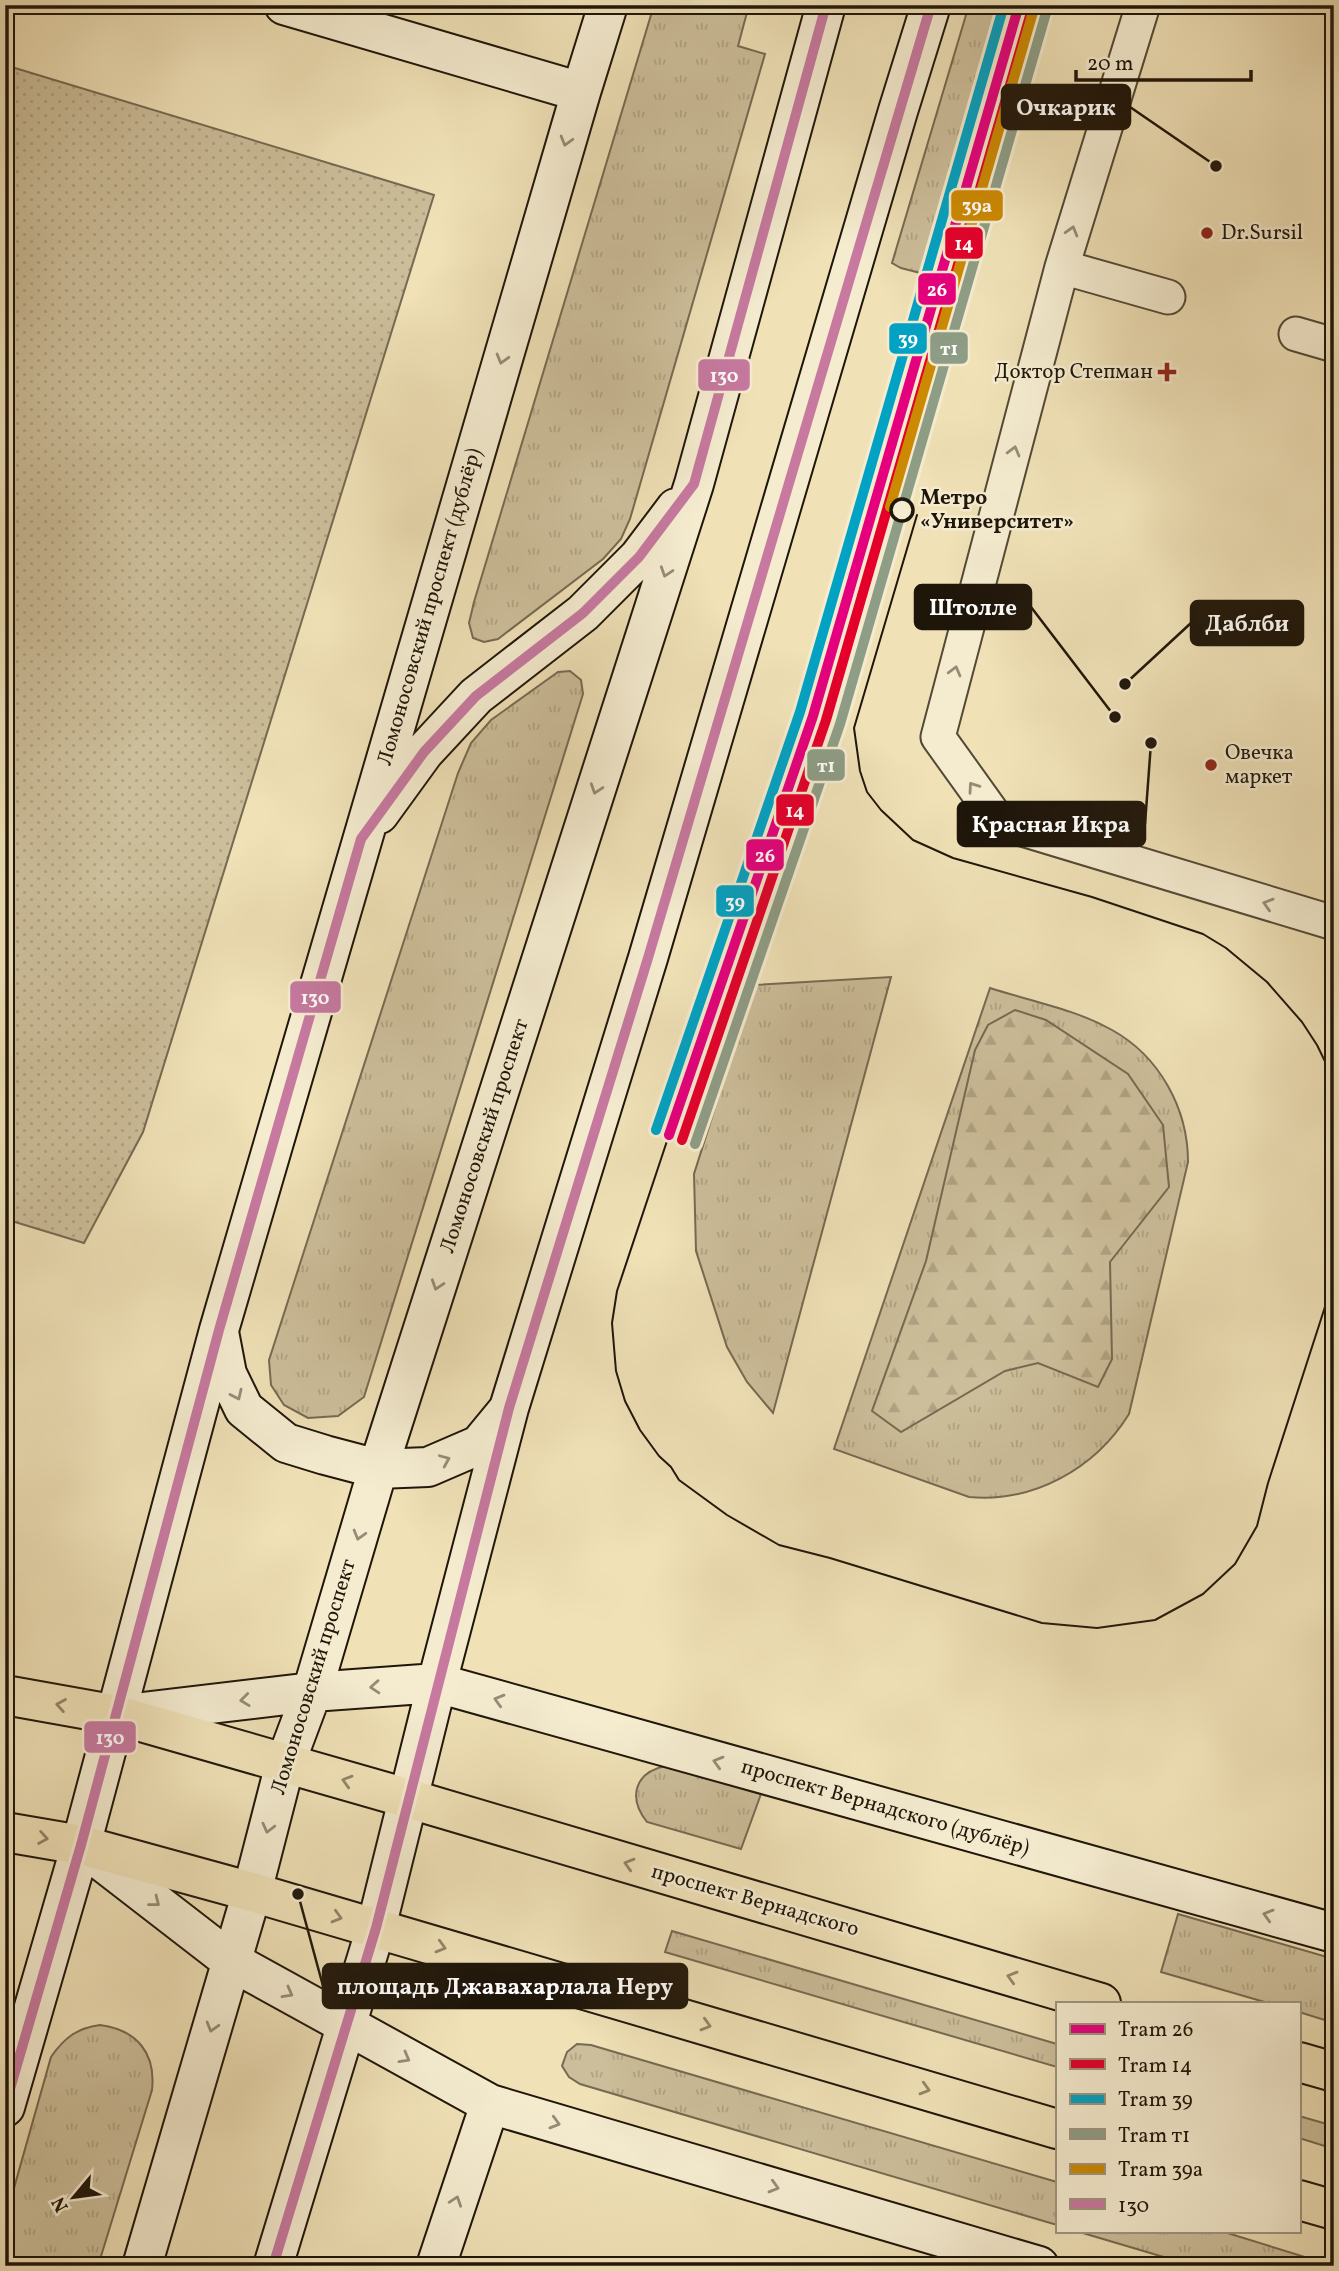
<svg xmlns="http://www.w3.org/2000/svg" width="1339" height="2271" viewBox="0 0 1339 2271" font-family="Vollkorn,serif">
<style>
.grass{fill:url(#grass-tufts);stroke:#766a52;stroke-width:2}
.forest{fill:url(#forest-firs);stroke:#766a52;stroke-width:2}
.park{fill:url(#park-dots);stroke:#766a52;stroke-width:2}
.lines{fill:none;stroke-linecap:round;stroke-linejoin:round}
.lane-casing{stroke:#534935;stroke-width:37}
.secondary-casing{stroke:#1f160a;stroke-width:42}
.primary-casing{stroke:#1f160a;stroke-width:42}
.lane{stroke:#f5ecd0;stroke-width:33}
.secondary{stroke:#f5ecd0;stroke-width:38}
.primary{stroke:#f0e1b7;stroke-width:38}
.tram{stroke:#1f160a;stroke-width:2}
.bus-1-casing{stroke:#f5ecd0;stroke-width:16}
.bus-1{stroke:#c779a0;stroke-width:10}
.tram-1-casing{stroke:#f5ecd0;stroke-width:16}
.tram-2-casing{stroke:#f5ecd0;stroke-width:16}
.tram-3-casing{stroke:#f5ecd0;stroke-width:16}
.tram-4-casing{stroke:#f5ecd0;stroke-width:16}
.tram-5-casing{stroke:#f5ecd0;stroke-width:16}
.tram-1{stroke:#e5007d;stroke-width:10}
.tram-2{stroke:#e4002b;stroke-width:10}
.tram-3{stroke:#02a2c4;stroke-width:10}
.tram-4{stroke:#8e9d86;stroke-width:10}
.tram-5{stroke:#cc8902;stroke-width:10}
.oneway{stroke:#958c77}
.oneway2{stroke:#928669}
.poi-dot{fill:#8f2418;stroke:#f5ecd0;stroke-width:2.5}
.stop-dot{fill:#f5ecd0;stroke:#1f160a;stroke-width:3.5}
.labels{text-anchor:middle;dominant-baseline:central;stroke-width:5;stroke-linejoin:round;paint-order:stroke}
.poi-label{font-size:21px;fill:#1f160a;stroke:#f5ecd0;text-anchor:start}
.stop-label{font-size:21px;font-weight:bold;fill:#1f160a;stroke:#f5ecd0;text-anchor:start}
.street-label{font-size:21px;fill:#1f160a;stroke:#f5ecd0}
.leader{fill:none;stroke:#1f160a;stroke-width:2.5}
.callout-dot{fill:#1f160a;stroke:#f5ecd0;stroke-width:2.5}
.callout{fill:#1f160a;stroke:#1f160a;stroke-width:2.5}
.callout-label{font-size:23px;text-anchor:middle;font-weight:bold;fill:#fff}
.line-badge{stroke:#f5ecd0;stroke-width:2.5}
.badge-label{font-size:19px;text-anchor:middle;font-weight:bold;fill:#fff}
</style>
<defs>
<pattern id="grass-tufts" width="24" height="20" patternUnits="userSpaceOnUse" patternTransform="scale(1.75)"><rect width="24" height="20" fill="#ccbe9a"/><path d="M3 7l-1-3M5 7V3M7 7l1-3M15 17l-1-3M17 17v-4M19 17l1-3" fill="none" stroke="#afa383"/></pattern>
<pattern id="forest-firs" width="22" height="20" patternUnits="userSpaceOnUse" patternTransform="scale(1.75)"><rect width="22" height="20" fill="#ccbe9a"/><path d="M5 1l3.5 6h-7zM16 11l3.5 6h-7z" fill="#afa383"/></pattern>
<pattern id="park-dots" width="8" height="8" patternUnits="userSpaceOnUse" patternTransform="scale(1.75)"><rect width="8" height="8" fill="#ccbe9a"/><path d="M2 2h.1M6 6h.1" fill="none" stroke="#afa383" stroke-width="1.8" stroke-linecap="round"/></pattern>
</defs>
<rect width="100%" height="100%" fill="#f0e1b7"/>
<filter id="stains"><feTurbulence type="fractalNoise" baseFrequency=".00286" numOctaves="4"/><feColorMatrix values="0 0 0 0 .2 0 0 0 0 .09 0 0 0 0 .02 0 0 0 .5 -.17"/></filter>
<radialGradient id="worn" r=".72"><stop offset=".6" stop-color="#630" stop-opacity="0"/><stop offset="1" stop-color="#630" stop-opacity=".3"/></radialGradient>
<!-- grass -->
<path class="grass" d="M 654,5 L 749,5 L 738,46 L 765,54 L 630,519 L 621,539 L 603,559 L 498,639 L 484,642 L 473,638 L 469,623 L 474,602 Z
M 969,5 L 1008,5 L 928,275 L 901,268 L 892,263 Z
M 570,671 L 581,680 L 583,694 L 364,1397 L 338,1416 L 308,1418 L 284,1405 L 271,1385 L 269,1360 L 458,773 L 471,743 L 491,720 L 558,672 Z
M 891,977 L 773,1413 L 747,1382 L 727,1347 L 696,1251 L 694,1174 L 754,985 Z
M 990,988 C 1030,1001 1075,1009 1112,1030 C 1159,1056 1188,1108 1188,1162 L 1129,1414 C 1095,1469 1033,1503 969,1497 L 834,1449 Z
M 665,1766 L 761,1794 L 741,1849 L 647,1822 C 628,1798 634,1773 665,1766 Z
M 1178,1914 L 1334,1959 L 1334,2023 L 1299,2012 L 1299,2003 L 1268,2003 L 1161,1972 Z
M 672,1931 L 1057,2044 L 1057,2067 L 665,1952 Z
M 100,2025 C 137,2030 156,2053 152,2090 L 98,2266 L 5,2266 L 5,2220 L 51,2057 C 64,2038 77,2028 100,2025 Z
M 577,2044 L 591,2045 L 618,2053 L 1057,2182 L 1057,2225 L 580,2084 L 569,2077 L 562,2066 L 567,2052 Z
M 1299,2116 L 1334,2126 L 1334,2149 L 1299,2138 Z
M 1076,2231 L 1221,2231 L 1334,2266 L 1194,2266 Z"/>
<!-- forest -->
<path class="forest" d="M 1015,1010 L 1046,1020 L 1128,1074 L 1163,1125 L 1169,1187 L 1110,1262 L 1112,1359 L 1098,1387 L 1038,1363 L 1005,1371 L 901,1432 L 872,1411 L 926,1261 L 975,1050 L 988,1025 Z"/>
<!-- park -->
<path class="park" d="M 5,65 L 434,195 L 143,1132 L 84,1243 L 5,1219 Z"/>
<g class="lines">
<!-- lane casing -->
<g class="lane-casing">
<path id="lane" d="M 1143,5 L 1062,267 L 938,737 L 999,822 L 1334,923
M 1062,267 L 1168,297
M 1296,334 L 1334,345"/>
</g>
<!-- secondary casing -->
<g class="secondary-casing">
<path id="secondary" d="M 284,5 L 581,92
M 379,814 L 424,752 L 476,696 L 583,613 L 639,557 L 676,508
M 219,1332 L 227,1374 L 244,1409 L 286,1443 L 325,1455 L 378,1469 L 428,1467 L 479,1445 L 507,1411
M 117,1715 L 312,1692 L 437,1683 L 1334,1933
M 81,1845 L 231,1961 L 490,2104 L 1039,2266
M 5,2107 L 81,1845 L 219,1330 L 581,92 L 608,5
M 142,2266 L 252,1892 L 285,1764 L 312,1692 L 378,1469 L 694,484 L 826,5
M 273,2266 L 376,1928 L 437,1683 L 509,1408 L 648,958 L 898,111 L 931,5
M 436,2266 L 490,2104"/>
</g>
<!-- primary casing -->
<g class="primary-casing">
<path id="primary" d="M 5,1695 L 117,1715 L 410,1799 L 1101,2003
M 5,1832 L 81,1845 L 252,1892 L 1057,2129
M 1299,2062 L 1334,2072
M 1299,2200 L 1334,2210"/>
</g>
<!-- lane -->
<use href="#lane" class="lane"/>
<!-- secondary -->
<use href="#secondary" class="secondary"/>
<!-- primary -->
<use href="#primary" class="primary"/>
<!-- tram -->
<path class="tram" d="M 917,515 L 854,728 L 860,771 L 867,792 L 881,810 L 913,840 L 953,858 L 1092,897 L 1203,934 L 1226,948 L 1267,982 L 1302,1022 L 1317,1045 L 1334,1080
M 669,1135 L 617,1291 L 612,1323 L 616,1371 L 625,1401 L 640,1430 L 659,1456 L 671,1467 L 679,1480 L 727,1515 L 779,1545 L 830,1558 L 1042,1623 L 1097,1628 L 1155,1620 L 1203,1594 L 1235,1564 L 1257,1526 L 1268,1483 L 1334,1279"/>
<!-- bus-1 casing -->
<g class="bus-1-casing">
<path id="bus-1" d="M 5,2106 L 81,1845 L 219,1330 L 361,839 L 424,752 L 476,696 L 583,613 L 639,557 L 694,484 L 826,5
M 273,2266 L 376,1928 L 509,1408 L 648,958 L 931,5"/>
</g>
<!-- bus-1 -->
<use href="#bus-1" class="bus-1"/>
<!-- tram-1 casing -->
<g class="tram-1-casing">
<path id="tram-1" d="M 669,1135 L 813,716 L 1019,5"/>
</g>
<!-- tram-2 casing -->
<g class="tram-2-casing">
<path id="tram-2" d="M 682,1140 L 826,720 L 1032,9"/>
</g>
<!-- tram-3 casing -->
<g class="tram-3-casing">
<path id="tram-3" d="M 656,1130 L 800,712 L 1004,5"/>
</g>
<!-- tram-4 casing -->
<g class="tram-4-casing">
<path id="tram-4" d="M 695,1144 L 840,724 L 1046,13"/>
</g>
<!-- tram-5 casing -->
<g class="tram-5-casing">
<path id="tram-5" d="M 890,507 L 1035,5"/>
</g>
<!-- tram-1 -->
<use href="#tram-1" class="tram-1"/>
<!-- tram-2 -->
<use href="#tram-2" class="tram-2"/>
<!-- tram-3 -->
<use href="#tram-3" class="tram-3"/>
<!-- tram-4 -->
<use href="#tram-4" class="tram-4"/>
<!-- tram-5 -->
<use href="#tram-5" class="tram-5"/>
</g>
<!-- one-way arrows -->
<defs><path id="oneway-chevron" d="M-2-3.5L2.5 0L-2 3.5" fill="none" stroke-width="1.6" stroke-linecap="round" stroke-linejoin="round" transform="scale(1.75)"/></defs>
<g class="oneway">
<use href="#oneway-chevron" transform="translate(566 141) rotate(106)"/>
<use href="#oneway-chevron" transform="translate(1072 231) rotate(-74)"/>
<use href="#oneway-chevron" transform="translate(502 359) rotate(106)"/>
<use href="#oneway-chevron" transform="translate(1014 451) rotate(-75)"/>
<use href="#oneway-chevron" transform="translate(666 572) rotate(108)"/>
<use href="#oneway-chevron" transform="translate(955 671) rotate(-75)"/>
<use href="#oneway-chevron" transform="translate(973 787) rotate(-125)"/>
<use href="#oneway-chevron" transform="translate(596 789) rotate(108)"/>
<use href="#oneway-chevron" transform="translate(1268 904) rotate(-163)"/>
<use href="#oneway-chevron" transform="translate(437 1285) rotate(108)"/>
<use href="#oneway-chevron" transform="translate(237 1395) rotate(65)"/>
<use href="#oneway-chevron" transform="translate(445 1460) rotate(-23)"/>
<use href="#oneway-chevron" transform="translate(359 1535) rotate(106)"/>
<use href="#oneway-chevron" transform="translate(375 1687) rotate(176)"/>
<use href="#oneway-chevron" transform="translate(245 1700) rotate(173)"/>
<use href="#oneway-chevron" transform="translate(499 1700) rotate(-164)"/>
<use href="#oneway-chevron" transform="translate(718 1762) rotate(-164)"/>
<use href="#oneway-chevron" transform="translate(268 1828) rotate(104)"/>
<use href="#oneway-chevron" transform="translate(155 1902) rotate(38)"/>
<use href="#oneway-chevron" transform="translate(1268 1915) rotate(-164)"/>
<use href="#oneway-chevron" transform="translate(288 1993) rotate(29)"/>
<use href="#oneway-chevron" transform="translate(212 2027) rotate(106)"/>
<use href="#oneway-chevron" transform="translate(405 2058) rotate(29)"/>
<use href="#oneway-chevron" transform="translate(555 2123) rotate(16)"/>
<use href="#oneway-chevron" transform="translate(774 2187) rotate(16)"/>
<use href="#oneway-chevron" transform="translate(456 2201) rotate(-71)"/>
</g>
<g class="oneway2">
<use href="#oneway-chevron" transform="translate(61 1705) rotate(-170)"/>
<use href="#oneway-chevron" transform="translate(347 1781) rotate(-164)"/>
<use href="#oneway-chevron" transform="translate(43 1838) rotate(10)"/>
<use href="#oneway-chevron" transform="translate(629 1864) rotate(-164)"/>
<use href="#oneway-chevron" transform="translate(337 1917) rotate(16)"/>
<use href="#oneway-chevron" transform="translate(441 1947) rotate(16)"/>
<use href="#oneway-chevron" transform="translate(1012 1977) rotate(-164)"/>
<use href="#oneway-chevron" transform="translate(706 2025) rotate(16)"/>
<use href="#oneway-chevron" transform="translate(925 2089) rotate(16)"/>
</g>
<!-- markers -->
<g class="poi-dot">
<circle cx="1207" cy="233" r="7"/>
<path d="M1163.5 361.5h7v7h7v7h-7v7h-7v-7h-7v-7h7z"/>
<circle cx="1211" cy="765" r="7"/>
</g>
<circle class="stop-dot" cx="902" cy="510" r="11"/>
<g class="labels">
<!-- poi labels -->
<g class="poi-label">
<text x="1221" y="233">Dr.Sursil</text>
<text x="1153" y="372" text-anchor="end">Доктор Степман</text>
<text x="1225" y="753">Овечка<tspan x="1225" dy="24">маркет</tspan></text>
</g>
<!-- stop labels -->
<g class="stop-label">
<text x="920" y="498">Метро<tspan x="920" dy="24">«Университет»</tspan></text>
</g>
<!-- street labels -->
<g class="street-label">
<text transform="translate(430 607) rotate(-74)">Ломоносовский проспект (дублёр)</text>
<text transform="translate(485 1136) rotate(-72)">Ломоносовский проспект</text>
<text transform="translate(314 1677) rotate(-73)">Ломоносовский проспект</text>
<text transform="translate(885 1808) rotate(16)">проспект Вернадского (дублёр)</text>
<text transform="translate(755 1901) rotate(16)">проспект Вернадского</text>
</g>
</g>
<!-- callouts -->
<path class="leader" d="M1216 166L1130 107M1115 717L1031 607M1125 684L1191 623M1151 743L1145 824M298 1894L323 1986"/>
<g class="callout-dot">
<circle cx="1216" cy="166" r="7"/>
<circle cx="1115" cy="717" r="7"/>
<circle cx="1125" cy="684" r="7"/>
<circle cx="1151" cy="743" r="7"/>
<circle cx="298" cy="1894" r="7"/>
</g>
<g class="callout">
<rect x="1002" y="85" width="128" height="44" rx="7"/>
<rect x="915" y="585" width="116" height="44" rx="7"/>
<rect x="1191" y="601" width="112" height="44" rx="7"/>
<rect x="958" y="802" width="187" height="44" rx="7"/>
<rect x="323" y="1964" width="364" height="44" rx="7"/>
</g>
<g class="callout-label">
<text x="1066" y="115">Очкарик</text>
<text x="973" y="615">Штолле</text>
<text x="1247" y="631">Даблби</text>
<text x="1051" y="832">Красная Икра</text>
<text x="505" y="1994">площадь Джавахарлала Неру</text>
</g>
<g class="line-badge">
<rect x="950" y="189" width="54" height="33" rx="7" fill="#cc8902"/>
<rect x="944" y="226" width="40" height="34" rx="7" fill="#e4002b"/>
<rect x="917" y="272" width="40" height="34" rx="7" fill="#e5007d"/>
<rect x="888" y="322" width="40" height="33" rx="7" fill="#02a2c4"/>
<rect x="929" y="331" width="40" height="34" rx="7" fill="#8e9d86"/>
<rect x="697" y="358" width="54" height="34" rx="7" fill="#c779a0"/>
<rect x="806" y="748" width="40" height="34" rx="7" fill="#8e9d86"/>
<rect x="775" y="793" width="40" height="34" rx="7" fill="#e4002b"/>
<rect x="745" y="838" width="40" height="34" rx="7" fill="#e5007d"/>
<rect x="715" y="884" width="40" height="34" rx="7" fill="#02a2c4"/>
<rect x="289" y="980" width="53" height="34" rx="7" fill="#c779a0"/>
<rect x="83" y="1720" width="54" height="34" rx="7" fill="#c779a0"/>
</g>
<g class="badge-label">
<text x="977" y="212">39а</text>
<text x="964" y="250">14</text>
<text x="937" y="296">26</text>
<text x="908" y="345">39</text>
<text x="949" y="355">т1</text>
<text x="724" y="382">130</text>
<text x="826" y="772">т1</text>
<text x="795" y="817">14</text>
<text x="765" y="862">26</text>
<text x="735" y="908">39</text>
<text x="315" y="1004">130</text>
<text x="110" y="1744">130</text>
</g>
<!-- margin -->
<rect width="1339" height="2271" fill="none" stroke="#f0e1b7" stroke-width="28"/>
<rect x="7" y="7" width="1325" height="2257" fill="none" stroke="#1f160a" stroke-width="3.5"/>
<rect x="14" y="14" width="1311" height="2243" fill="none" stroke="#1f160a" stroke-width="2"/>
<!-- legend -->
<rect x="1056" y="2002" width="245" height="231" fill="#f5ecd0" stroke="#9f9681" stroke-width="2"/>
<rect x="1070" y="2024" width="35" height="10" fill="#e5007d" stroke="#9f9681" stroke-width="2"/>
<text x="1118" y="2036" font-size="21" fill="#1f160a">Tram 26</text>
<rect x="1070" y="2059" width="35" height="10" fill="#e4002b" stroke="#9f9681" stroke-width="2"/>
<text x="1118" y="2072" font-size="21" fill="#1f160a">Tram 14</text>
<rect x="1070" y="2094" width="35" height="10" fill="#02a2c4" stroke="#9f9681" stroke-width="2"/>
<text x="1118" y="2106" font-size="21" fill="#1f160a">Tram 39</text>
<rect x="1070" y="2129" width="35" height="10" fill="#8e9d86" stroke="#9f9681" stroke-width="2"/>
<text x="1118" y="2142" font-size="21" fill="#1f160a">Tram т1</text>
<rect x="1070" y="2164" width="35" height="10" fill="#cc8902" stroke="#9f9681" stroke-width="2"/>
<text x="1118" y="2176" font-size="21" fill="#1f160a">Tram 39а</text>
<rect x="1070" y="2199" width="35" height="10" fill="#c779a0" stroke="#9f9681" stroke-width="2"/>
<text x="1118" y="2212" font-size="21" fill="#1f160a">130</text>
<!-- north arrow -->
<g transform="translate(74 2197) rotate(241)" stroke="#f5ecd0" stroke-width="5" paint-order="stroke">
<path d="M0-5L12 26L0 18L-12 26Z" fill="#1f160a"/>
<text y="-10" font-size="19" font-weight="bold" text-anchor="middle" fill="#1f160a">N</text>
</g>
<!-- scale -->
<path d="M1076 70v10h175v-10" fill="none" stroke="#1f160a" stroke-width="3.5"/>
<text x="1087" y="70" font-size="21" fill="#1f160a" stroke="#f5ecd0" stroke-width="5" paint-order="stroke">20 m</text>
<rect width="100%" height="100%" filter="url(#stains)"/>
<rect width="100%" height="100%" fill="url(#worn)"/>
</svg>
